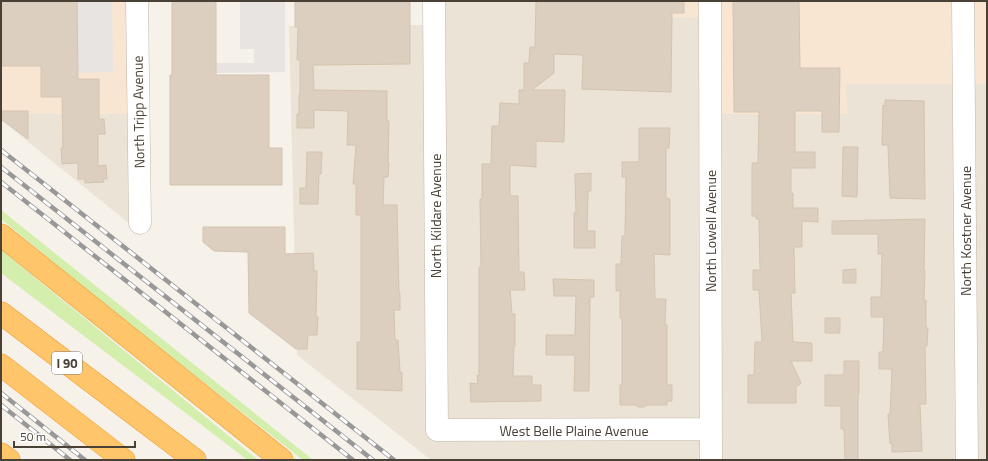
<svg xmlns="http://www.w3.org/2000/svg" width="988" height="461" viewBox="0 0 988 461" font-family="'Titillium Web',sans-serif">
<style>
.residential{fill:#eae3d6}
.commercial{fill:#f9e6d2}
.green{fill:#d4eeae}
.parking{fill:#e7e4e1}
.building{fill:#dccfc0;stroke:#d4c4af}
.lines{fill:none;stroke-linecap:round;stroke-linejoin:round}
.minor-casing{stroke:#c2b8aa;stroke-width:23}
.highway-casing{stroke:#ed9a2c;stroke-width:23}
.minor{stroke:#fff;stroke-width:22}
.highway{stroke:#ffc56a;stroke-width:22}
.rail-casing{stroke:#989898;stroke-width:4.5}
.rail{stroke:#fff;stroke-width:3;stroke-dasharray:9;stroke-linecap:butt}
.labels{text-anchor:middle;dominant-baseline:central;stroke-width:3.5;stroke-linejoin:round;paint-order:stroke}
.shield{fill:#fff;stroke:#807a72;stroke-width:1}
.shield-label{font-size:13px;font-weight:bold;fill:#4a4136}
.street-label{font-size:14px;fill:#4a4136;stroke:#fff}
</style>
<rect width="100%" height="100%" fill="#f6f1e9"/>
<!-- residential -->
<path class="residential" d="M 431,1 L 570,1 L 570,18 L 707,17 L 846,114 L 845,84 L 987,84 L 987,460 L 431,460 L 297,355 L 289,26 L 431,25 Z
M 1,113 L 131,114 L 130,224 L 1,120 Z"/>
<!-- commercial -->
<path class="commercial" d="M 1,1 L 129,1 L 131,114 L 1,113 Z
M 570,1 L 987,1 L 987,84 L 846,84 L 847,114 L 708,114 L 707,17 L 570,18 Z"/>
<!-- green -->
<path class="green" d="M 1,210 L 313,460 L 303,460 L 111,310 L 1,219 Z
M 1,250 L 258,460 L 247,460 L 241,455 L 1,273 Z"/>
<!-- parking -->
<path class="parking" d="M 77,1 L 112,1 L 113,72 L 78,73 Z
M 240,1 L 285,1 L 285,72 L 216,73 L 216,63 L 254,63 L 254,49 L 240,49 Z"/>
<!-- building -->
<path class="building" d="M 1,1 L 77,1 L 78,79 L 99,79 L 99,119 L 104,119 L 105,134 L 98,134 L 98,166 L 106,165 L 107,179 L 103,179 L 104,182 L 85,183 L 85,179 L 78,179 L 78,163 L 62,164 L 61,148 L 63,148 L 62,97 L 41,97 L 41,66 L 1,66 Z
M 172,1 L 216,1 L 216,75 L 269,75 L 269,148 L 282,148 L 282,185 L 170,185 L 170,75 L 172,75 Z
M 295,1 L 410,1 L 410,64 L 313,65 L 314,90 L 387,91 L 387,121 L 389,121 L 388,163 L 389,163 L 388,177 L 384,177 L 383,205 L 397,205 L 399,293 L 400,293 L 400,310 L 394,310 L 395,340 L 398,340 L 400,372 L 402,372 L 402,391 L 357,389 L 357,342 L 361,342 L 361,215 L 356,215 L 356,184 L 353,184 L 356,145 L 347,145 L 348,111 L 314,110 L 314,128 L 297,128 L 297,114 L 299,114 L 299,95 L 300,95 L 300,60 L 297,60 L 298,27 L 295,27 Z
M 536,1 L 684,1 L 684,13 L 672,13 L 671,92 L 582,89 L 583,55 L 554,54 L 554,73 L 532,90 L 565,90 L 564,142 L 536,141 L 536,167 L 510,165 L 510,196 L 518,196 L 519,272 L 524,272 L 525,290 L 510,290 L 512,314 L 515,314 L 515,346 L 514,346 L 513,376 L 532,376 L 532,385 L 541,385 L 541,401 L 471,402 L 470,383 L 478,384 L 477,375 L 479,376 L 479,267 L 481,267 L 480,199 L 482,199 L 482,164 L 491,164 L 492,126 L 499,126 L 500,103 L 519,104 L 519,90 L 524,90 L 524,63 L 529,63 L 530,47 L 535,47 Z
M 733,1 L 799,1 L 800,68 L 840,68 L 839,132 L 822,132 L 822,111 L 795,111 L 795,152 L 815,152 L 815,168 L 791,168 L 791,193 L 793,193 L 793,208 L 818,208 L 818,222 L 802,221 L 802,247 L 794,247 L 795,293 L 791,293 L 793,342 L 812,343 L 812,361 L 791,361 L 801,383 L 796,387 L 796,403 L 748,403 L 748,375 L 754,375 L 755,342 L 762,342 L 759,290 L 753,290 L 753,270 L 760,270 L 759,219 L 756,219 L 756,216 L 752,216 L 752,163 L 758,163 L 759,112 L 734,112 Z
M 885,100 L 924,101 L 925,199 L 890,198 L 888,145 L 882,145 L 883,105 L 885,106 Z
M 1,111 L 28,111 L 28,139 L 1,119 Z
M 639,128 L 670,128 L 669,148 L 666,148 L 666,198 L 670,199 L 670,255 L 654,254 L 655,299 L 666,299 L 665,325 L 667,325 L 667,385 L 672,385 L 672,401 L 667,401 L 667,405 L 647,405 L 644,407 L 638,407 L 636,405 L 620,405 L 620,385 L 622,385 L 622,318 L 620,318 L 620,290 L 616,291 L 616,264 L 621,264 L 622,236 L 625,236 L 626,177 L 622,177 L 622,162 L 639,162 Z
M 843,147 L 858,147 L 857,197 L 842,196 Z
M 307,152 L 322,152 L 321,174 L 319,174 L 318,204 L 300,204 L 300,188 L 306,188 Z
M 591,173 L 591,191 L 588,191 L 587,231 L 595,231 L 595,248 L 574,248 L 574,213 L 576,213 L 575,174 Z
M 925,219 L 924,271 L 925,271 L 924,300 L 926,300 L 926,328 L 928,328 L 927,346 L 925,346 L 926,404 L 920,404 L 922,451 L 892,452 L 892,443 L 890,444 L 888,414 L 890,414 L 892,369 L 879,369 L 879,352 L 883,352 L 884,317 L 871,317 L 871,297 L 881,297 L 882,254 L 878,254 L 878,234 L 832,234 L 832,221 Z
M 203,227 L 285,227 L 285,254 L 313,253 L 314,271 L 317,271 L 316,317 L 318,317 L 317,335 L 308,335 L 307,349 L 296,349 L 249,313 L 248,252 L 214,251 L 203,242 Z
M 856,269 L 856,283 L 843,283 L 843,270 Z
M 553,279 L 594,280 L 594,297 L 590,297 L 589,391 L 574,391 L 575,355 L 546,355 L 546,335 L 575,335 L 576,296 L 554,296 Z
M 825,318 L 840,318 L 840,333 L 825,333 Z
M 844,361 L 859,361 L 859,394 L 858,394 L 858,460 L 845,460 L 844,429 L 841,429 L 841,406 L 825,406 L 825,375 L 844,375 Z"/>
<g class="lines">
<!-- minor casing -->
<g class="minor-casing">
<path id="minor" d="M 137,1 L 140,223
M 434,1 L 437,430 L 711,429
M 710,1 L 711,460
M 963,1 L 967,460"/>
</g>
<!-- highway casing -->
<g class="highway-casing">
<path id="highway" d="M 1,235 L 282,460
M 1,313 L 195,460
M 1,365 L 124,460
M 1,454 L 9,460"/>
</g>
<!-- minor -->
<use href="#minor" class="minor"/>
<!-- highway -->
<use href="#highway" class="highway"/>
<!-- rail casing -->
<g class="rail-casing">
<path id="rail" d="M 1,150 L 394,460
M 1,167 L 373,460
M 1,182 L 353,460
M 1,393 L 85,460
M 1,405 L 70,460"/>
</g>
<!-- rail -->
<use href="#rail" class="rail"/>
</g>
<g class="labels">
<!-- shield labels -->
<rect class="shield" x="52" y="352" width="30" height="22" rx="3"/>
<g class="shield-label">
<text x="67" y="363">I 90</text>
</g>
<!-- street labels -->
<g class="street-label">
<text transform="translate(138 112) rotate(-91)">North Tripp Avenue</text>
<text transform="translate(435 216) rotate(-90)">North Kildare Avenue</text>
<text transform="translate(710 231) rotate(-90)">North Lowell Avenue</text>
<text transform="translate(965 231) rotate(-90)">North Kostner Avenue</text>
<text x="574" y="430">West Belle Plaine Avenue</text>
</g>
</g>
<!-- border -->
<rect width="988" height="461" fill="none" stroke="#4a4136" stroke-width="4"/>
<!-- scale -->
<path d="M14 441v6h121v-6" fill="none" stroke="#4a4136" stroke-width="2"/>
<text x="20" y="441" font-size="12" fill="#4a4136" stroke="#ffffff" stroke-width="3" paint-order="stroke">50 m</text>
</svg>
